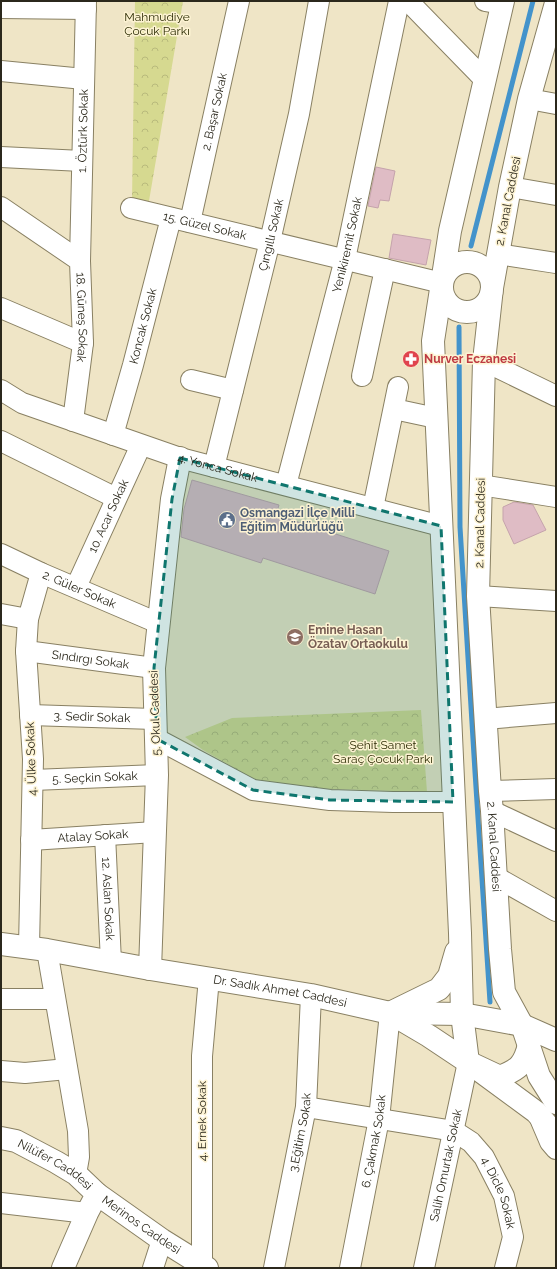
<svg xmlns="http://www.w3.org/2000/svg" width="557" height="1269" viewBox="0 0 557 1269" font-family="Raleway,sans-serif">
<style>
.park{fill:url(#park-crowns)}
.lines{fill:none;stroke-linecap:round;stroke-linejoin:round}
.stream{stroke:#4393cb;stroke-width:5}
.building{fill:#dfbcc5;stroke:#c5a3ac}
.minor-casing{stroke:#898063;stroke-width:22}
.secondary-casing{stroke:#898063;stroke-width:24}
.primary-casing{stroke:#898063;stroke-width:24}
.minor{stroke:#fff;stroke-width:20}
.secondary{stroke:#fff;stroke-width:22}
.primary{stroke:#fff;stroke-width:22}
.marked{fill:#0f766e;fill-opacity:0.2;stroke:#0f766e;stroke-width:3;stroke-dasharray:8 5;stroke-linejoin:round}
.labels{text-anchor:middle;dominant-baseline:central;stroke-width:3;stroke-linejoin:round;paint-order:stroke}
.park-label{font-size:12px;fill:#2e2e06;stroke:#fdf3d3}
.street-label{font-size:12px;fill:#2b281c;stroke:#fdf3d3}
.health-label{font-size:12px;font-weight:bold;fill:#be3a42;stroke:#fdf3d3;text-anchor:start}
.service-label{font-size:12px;font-weight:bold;fill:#4e5e75;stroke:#fdf3d3;text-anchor:start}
.education-label{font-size:12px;font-weight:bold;fill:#785e54;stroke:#fdf3d3;text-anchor:start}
</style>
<defs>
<pattern id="park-crowns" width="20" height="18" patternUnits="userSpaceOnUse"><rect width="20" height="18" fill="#d6d990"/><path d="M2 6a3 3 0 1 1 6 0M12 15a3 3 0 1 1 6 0" fill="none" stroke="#b8ba7c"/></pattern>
</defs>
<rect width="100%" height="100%" fill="#efe5c6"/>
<!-- park -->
<path class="park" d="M 135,1 L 183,1 L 149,201 L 132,200 Z
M 421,710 L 427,792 L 331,789 L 286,786 L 257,781 L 203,750 L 185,737 L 232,718 Z"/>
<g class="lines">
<!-- stream -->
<path class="stream" d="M 471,246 L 533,1
M 459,327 L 460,527 L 475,772 L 490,1002"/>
</g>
<!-- building -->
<path class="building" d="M 376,167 L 395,171 L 389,201 L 380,200 L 378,208 L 368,206 Z
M 393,234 L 431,240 L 426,265 L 389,258 Z
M 192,480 L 279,505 L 276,515 L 389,551 L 375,594 L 263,558 L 261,563 L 181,537 L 184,509 Z
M 514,502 L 533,505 L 546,530 L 514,544 L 503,520 L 503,507 Z"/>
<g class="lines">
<!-- minor casing -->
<g class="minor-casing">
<g id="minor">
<path d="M 408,1 L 484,79"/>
<path d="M 485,1 L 502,4"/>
<path d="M 1,8 L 86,9"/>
<path d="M 1,71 L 84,79"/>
<path d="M 529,99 L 556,104"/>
<path d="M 1,157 L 82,161"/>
<path d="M 510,187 L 556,195"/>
<path id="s1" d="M 1,207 L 80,261 L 83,343 L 73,421"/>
<path id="s2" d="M 131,208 L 442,283"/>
<path id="s3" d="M 190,222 L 239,1"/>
<path d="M 498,254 L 556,263"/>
<path id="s4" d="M 80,261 L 86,1"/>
<path d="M 1,308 L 83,343"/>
<path d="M 484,361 L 556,396"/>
<path d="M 362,376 L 385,269"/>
<path d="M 191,380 L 233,390"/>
<path id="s5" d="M 1,390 L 22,403 L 180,458 L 441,526"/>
<path d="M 394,409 L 436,418"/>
<path id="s6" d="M 113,435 L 133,365 L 171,218"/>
<path d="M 1,441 L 116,498"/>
<path id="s7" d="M 214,467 L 270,241 L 299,114 L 319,1"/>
<path id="s8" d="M 286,485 L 345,259 L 399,1"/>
<path d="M 480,485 L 556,497"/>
<path d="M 373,508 L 398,387"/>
<path id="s9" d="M 1,554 L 41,573 L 158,623"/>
<path id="s10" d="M 76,587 L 141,445"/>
<path d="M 478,596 L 556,601"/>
<path d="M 1,614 L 28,619"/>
<path id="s11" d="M 26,651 L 154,668"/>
<path id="s12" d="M 30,715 L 154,719"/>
<path d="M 485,719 L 556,713"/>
<path d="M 157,739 L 253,790 L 330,800 L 393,802 L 453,802"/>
<path id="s13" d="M 33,780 L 157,775"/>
<path d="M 490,791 L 556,789"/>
<path d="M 492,811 L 556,841"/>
<path id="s14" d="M 105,835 L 111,962"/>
<path id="s15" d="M 31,840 L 155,832"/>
<path d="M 496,877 L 556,911"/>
<path d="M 29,947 L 33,759 L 26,651 L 28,619 L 41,573"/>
<path d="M 47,950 L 78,1131 L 79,1157 L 76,1174"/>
<path d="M 1,999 L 55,999"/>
<path d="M 1,1071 L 25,1073 L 67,1069"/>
<path id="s16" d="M 306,1107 L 454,1131 L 471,1142 L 484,1157 L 504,1196 L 513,1237 L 505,1268"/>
<path d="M 541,1121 L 550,1142 L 556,1149"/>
<path d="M 1,1203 L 87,1213"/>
<path d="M 202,1265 L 202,1056 L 209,978"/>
<path d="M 153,1268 L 162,1240"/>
<path id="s17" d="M 274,1268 L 306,1107 L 311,995"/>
<path id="s18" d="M 350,1268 L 379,1119 L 390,1013"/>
<path id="s19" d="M 424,1268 L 468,1062"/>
</g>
</g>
<!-- secondary casing -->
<g class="secondary-casing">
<g id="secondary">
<path id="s20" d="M 1,944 L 47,950 L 150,969 L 311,995 L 390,1013 L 462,1014 L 522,1025 L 556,1040"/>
<path d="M 150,969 L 157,775 L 154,668 L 172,499 L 180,458"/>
<path id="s21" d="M 1,1138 L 16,1141 L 56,1162 L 76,1174 L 97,1194 L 87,1213 L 63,1268"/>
<path id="s22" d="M 97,1194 L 162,1240 L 207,1268"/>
</g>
</g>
<!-- primary casing -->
<g class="primary-casing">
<g id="primary">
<path d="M 503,1 L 450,231 L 433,341 L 460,933 L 462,1014 L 468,1062 L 536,1112 L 556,1135"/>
<path id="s23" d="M 556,3 L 529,99 L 510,187 L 492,288 L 484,361 L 478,596 L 490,791 L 492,811 L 500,949 L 504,992 L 522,1025 L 539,1076 L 556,1103"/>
<circle cx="467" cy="287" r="25"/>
<path d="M 390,1013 L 429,1036 L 468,1062 L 500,1077 C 519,1069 524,1065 529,1045"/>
<path d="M 390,1013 L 439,989 L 449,976 L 456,952"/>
</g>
</g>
<!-- minor -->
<use href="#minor" class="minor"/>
<!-- secondary -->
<use href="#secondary" class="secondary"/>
<!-- primary -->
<use href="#primary" class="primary"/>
</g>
<!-- marked area -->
<path class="marked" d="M 180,458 L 441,526 L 453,802 L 330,800 L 253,790 L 157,739 L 154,668 L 172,499 Z"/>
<!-- icons -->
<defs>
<g id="pharmacy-disc" transform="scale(0.9)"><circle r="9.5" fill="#e0444e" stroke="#fdf3d3"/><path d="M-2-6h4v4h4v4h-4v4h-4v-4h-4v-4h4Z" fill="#fff"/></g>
<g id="civic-disc" transform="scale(0.9)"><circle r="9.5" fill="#5c6f8a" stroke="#fdf3d3"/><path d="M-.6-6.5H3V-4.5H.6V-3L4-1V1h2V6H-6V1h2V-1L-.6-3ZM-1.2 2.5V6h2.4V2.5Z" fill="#fff"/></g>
<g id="school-disc" transform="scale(0.9)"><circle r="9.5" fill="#8d6e63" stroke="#fdf3d3"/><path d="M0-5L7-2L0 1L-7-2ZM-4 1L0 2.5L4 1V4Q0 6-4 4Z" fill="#fff"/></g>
</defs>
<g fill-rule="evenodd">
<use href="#pharmacy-disc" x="411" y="359"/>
<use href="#civic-disc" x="227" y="520"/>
<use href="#school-disc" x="295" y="637"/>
</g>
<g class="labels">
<!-- park labels -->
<g class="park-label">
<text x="157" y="17">Mahmudiye<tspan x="157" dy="14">Çocuk Parkı</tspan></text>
<text x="383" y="745">Şehit Samet<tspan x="383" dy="14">Saraç Çocuk Parkı</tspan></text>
</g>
<!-- street labels -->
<g class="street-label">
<text stroke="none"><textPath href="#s3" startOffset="113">2. Başar Sokak</textPath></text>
<text stroke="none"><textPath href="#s4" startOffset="130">1. Öztürk Sokak</textPath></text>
<text transform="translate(508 201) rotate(-79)">2. Kanal Caddesi</text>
<text stroke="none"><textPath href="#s2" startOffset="76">15. Güzel Sokak</textPath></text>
<text stroke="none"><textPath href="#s7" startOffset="239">Çıngıllı Sokak</textPath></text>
<text stroke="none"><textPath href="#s8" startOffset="248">Yenikiremit Sokak</textPath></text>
<text stroke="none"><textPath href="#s1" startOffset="152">18. Güneş Sokak</textPath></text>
<text stroke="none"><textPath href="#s6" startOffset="113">Koncak Sokak</textPath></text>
<text stroke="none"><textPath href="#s5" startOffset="231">4. Yonca Sokak</textPath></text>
<text stroke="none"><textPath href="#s10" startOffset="78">10. Acar Sokak</textPath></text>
<text transform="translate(480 523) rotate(-89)">2. Kanal Caddesi</text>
<text stroke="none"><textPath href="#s9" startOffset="86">2. Güler Sokak</textPath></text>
<text stroke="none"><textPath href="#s11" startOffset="65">Sındırgı Sokak</textPath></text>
<text transform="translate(155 713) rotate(-92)">5. Okul Caddesi</text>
<text stroke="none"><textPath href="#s12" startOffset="62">3. Sedir Sokak</textPath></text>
<text transform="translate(31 759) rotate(-92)">4. Ülke Sokak</text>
<text stroke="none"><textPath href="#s13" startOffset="62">5. Seçkin Sokak</textPath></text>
<text stroke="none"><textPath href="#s15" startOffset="62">Atalay Sokak</textPath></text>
<text stroke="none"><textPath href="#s23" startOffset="852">2. Kanal Caddesi</textPath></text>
<text stroke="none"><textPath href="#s14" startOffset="64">12. Aslan Sokak</textPath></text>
<text stroke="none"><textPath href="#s20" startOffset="283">Dr. Sadık Ahmet Caddesi</textPath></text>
<text transform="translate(202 1121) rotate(-90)">4. Ernek Sokak</text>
<text stroke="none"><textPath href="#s17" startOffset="138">3.Eğitim Sokak</textPath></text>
<text stroke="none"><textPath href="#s18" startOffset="129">6. Çakmak Sokak</textPath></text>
<text stroke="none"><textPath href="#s19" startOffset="105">Salih Omurtak Sokak</textPath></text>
<text stroke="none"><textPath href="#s21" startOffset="61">Nilüfer Caddesi</textPath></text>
<text stroke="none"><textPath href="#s16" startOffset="229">4. Dicle Sokak</textPath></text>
<text stroke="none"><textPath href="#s22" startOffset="54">Merinos Caddesi</textPath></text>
</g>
<!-- health labels -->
<g class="health-label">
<text x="424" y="359">Nurver Eczanesi</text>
</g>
<!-- service labels -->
<g class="service-label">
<text x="240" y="513">Osmangazi İlçe Milli<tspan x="240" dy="14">Eğitim Müdürlüğü</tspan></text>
</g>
<!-- education labels -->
<g class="education-label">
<text x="308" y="630">Emine Hasan<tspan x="308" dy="14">Özatav Ortaokulu</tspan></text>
</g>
</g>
<!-- border -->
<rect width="557" height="1269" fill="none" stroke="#2b281c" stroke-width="4"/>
</svg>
